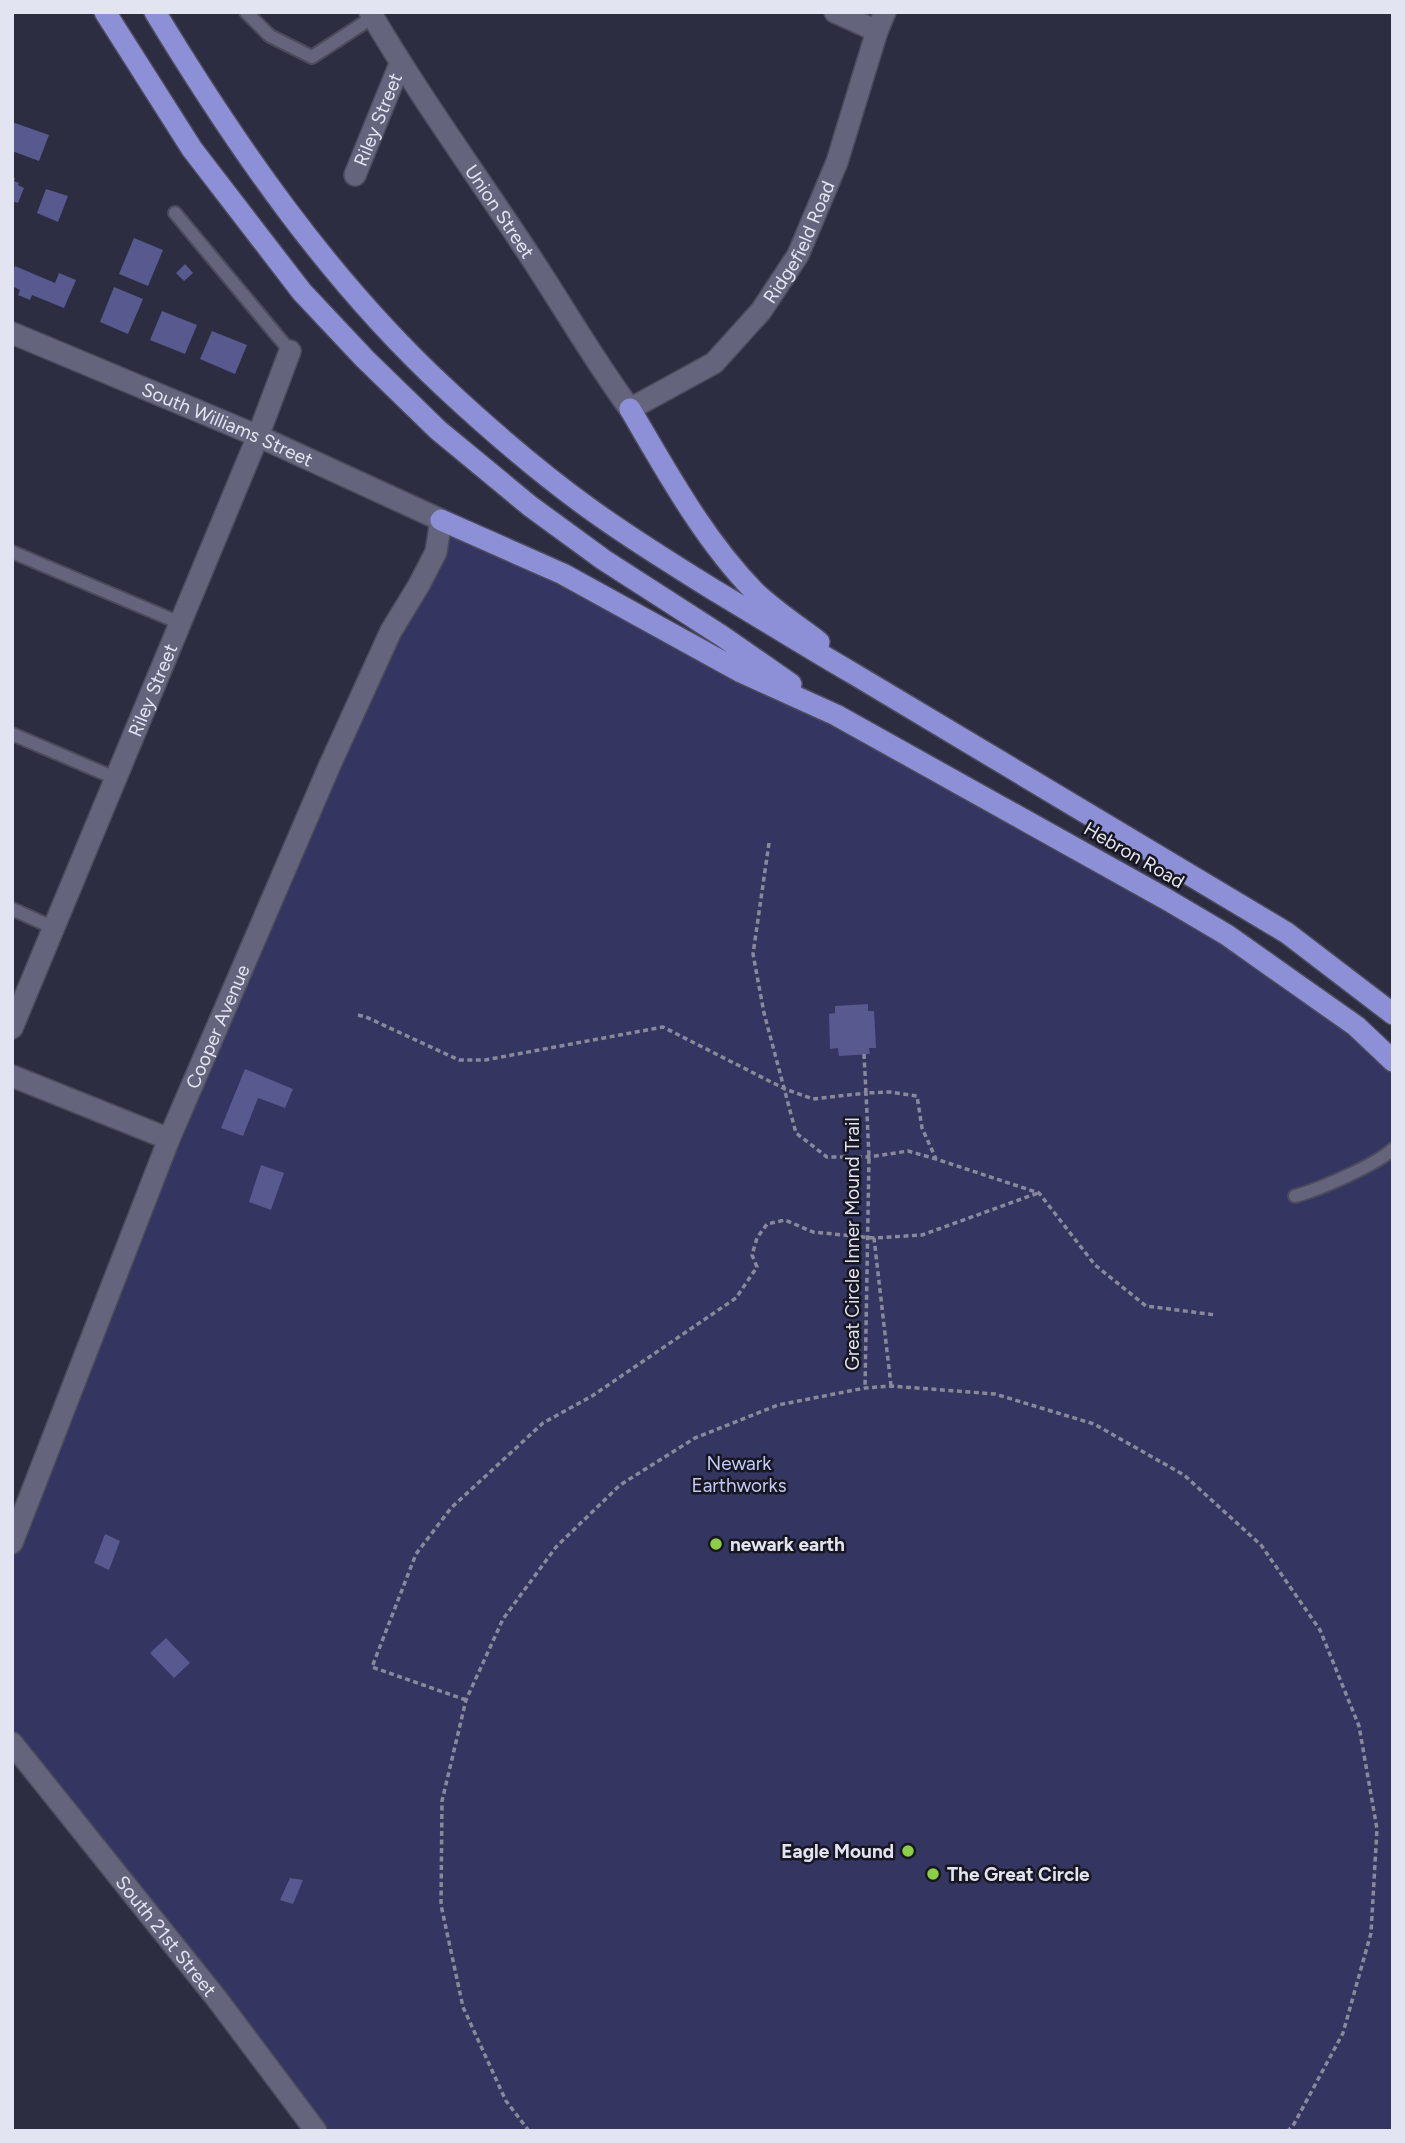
<svg xmlns="http://www.w3.org/2000/svg" width="1405" height="2143" viewBox="0 0 1405 2143" font-family="Figtree,sans-serif">
<style>
.green{fill:#353562}
.building{fill:#58598e}
.lines{fill:none;stroke-linecap:round;stroke-linejoin:round}
.lane-casing{stroke:#4b4b5c;stroke-width:16}
.street-casing{stroke:#4b4b5c;stroke-width:24}
.secondary-casing{stroke:#4b4b5c;stroke-width:24}
.highway-casing{stroke:#4b4b5c;stroke-width:24}
.path{stroke:#888999;stroke-width:3.5;stroke-dasharray:5 3.5;stroke-linecap:butt}
.lane{stroke:#64657c;stroke-width:12}
.street{stroke:#64657c;stroke-width:21}
.secondary{stroke:#64657c;stroke-width:21}
.highway{stroke:#8d8fd7;stroke-width:21}
.poi-dot{fill:#8cce45;stroke:#161720;stroke-width:2.5}
.labels{text-anchor:middle;dominant-baseline:central;stroke-width:5;stroke-linejoin:round;paint-order:stroke}
.street-label{font-size:19px;fill:#e3e4f1;stroke:#161720}
.park-label{font-size:19px;fill:#c5c9fa;stroke:#161720}
.poi-label{font-size:19px;font-weight:bold;fill:#e3e4f1;stroke:#161720;text-anchor:start}
</style>
<rect width="100%" height="100%" fill="#2c2d41"/>
<!-- green -->
<path class="green" d="M 441,520 L 563,574 L 1227,935 L 1393,1061 L 1393,2131 L 316,2131 L 12,1742 L 12,1543 L 169,1139 Z"/>
<!-- building -->
<path class="building" d="M 12,122 L 49,135 L 39,161 L 12,151 Z
M 12,177 L 15,178 L 14,181 L 19,183 L 18,185 L 24,188 L 18,203 L 12,201 Z
M 46,189 L 68,196 L 58,222 L 37,213 Z
M 134,238 L 163,250 L 148,286 L 119,274 Z
M 185,264 L 193,273 L 184,281 L 176,273 Z
M 15,266 L 55,283 L 59,273 L 76,280 L 64,308 L 32,295 L 30,300 L 18,295 L 20,290 L 12,286 L 12,272 Z
M 114,287 L 143,299 L 128,334 L 100,322 Z
M 162,311 L 197,325 L 185,354 L 150,340 Z
M 212,331 L 247,345 L 235,374 L 200,359 Z
M 868,1004 L 868,1011 L 874,1011 L 876,1048 L 869,1048 L 870,1054 L 839,1056 L 838,1048 L 830,1049 L 829,1014 L 835,1013 L 835,1006 Z
M 245,1069 L 293,1089 L 285,1108 L 258,1098 L 243,1136 L 221,1128 Z
M 261,1165 L 284,1173 L 271,1210 L 249,1202 Z
M 105,1534 L 120,1541 L 109,1570 L 94,1563 Z
M 166,1638 L 190,1663 L 174,1678 L 150,1653 Z
M 290,1878 L 303,1880 L 293,1904 L 280,1900 Z"/>
<g class="lines">
<!-- lane casing -->
<g class="lane-casing">
<path id="lane" d="M 246,12 L 270,36 L 312,57 L 373,17
M 175,213 L 290,351
M 12,552 L 180,623
M 12,734 L 115,778
M 12,909 L 54,928
M 1295,1196 C 1318,1190 1376,1165 1393,1149"/>
</g>
<!-- street casing -->
<g class="street-casing">
<g id="street">
<path d="M 835,12 L 877,31"/>
<path id="s1" d="M 355,175 L 400,64"/>
<path id="s2" d="M 630,409 L 714,363 L 761,311 L 798,255 L 837,162 L 877,31 L 885,12"/>
<path id="s3" d="M 12,1028 L 258,436 L 290,351"/>
<path d="M 12,1076 L 169,1139"/>
<path id="s4" d="M 12,1543 L 169,1139 L 329,767 L 391,631 L 419,585 L 436,552 L 441,520"/>
</g>
</g>
<!-- secondary casing -->
<g class="secondary-casing">
<g id="secondary">
<path id="s5" d="M 370,12 C 417,92 471,167 522,244 C 559,299 591,356 630,409"/>
<path id="s6" d="M 12,333 L 258,436 L 441,520"/>
<path id="s7" d="M 12,1743 L 217,1999 L 316,2131"/>
</g>
</g>
<!-- highway casing -->
<g class="highway-casing">
<path id="highway" d="M 105,12 L 192,149 L 302,292 L 365,359 L 438,430 L 530,506 L 604,560 L 722,636 L 791,684
M 155,12 C 237,147 328,279 444,387 C 490,430 539,472 590,509 C 630,538 672,564 714,590 C 761,618 807,647 854,674 L 1287,933 L 1393,1014
M 630,409 C 667,472 704,540 755,592 C 774,610 798,626 819,642
M 441,520 L 563,574 L 741,672 L 836,715 L 1166,899 L 1227,935 L 1285,976 L 1356,1026 L 1393,1061"/>
</g>
<!-- path -->
<path class="path" d="M 769,843 L 753,954 L 764,1013 L 796,1133 L 827,1157 L 869,1157 L 908,1151 L 936,1159
M 358,1015 L 366,1017 L 459,1060 L 485,1060 L 663,1027 L 785,1089 L 813,1099 L 866,1093 L 869,1157 L 865,1388
M 864,1054 L 866,1093 L 889,1092 L 917,1096 L 922,1128 L 936,1159 L 1039,1193 L 1095,1265 L 1146,1306 L 1216,1315
M 891,1386 L 874,1238 L 922,1235 L 1038,1193
M 466,1700 L 372,1667 L 416,1554 L 451,1508 L 543,1423 L 592,1396 L 736,1298 L 757,1267 L 752,1255 L 757,1238 L 767,1224 L 785,1220 L 813,1232 L 874,1238
M 529,2131 L 506,2101 L 463,2007 L 441,1905 L 442,1801 L 466,1700 L 503,1619 L 556,1547 L 620,1485 L 695,1438 L 778,1405 L 865,1388 L 891,1386 L 995,1394 L 1094,1424 L 1184,1475 L 1261,1545 L 1320,1630 L 1359,1726 L 1377,1829 L 1371,1933 L 1343,2033 L 1294,2124 L 1288,2131"/>
<!-- lane -->
<use href="#lane" class="lane"/>
<!-- street -->
<use href="#street" class="street"/>
<!-- secondary -->
<use href="#secondary" class="secondary"/>
<!-- highway -->
<use href="#highway" class="highway"/>
</g>
<!-- markers -->
<g class="poi-dot">
<circle cx="716" cy="1544" r="7"/>
<circle cx="908" cy="1851" r="7"/>
<circle cx="933" cy="1874" r="7"/>
</g>
<g class="labels">
<!-- street labels -->
<g class="street-label">
<text stroke="none"><textPath href="#s1" startOffset="60">Riley Street</textPath></text>
<text stroke="none"><textPath href="#s5" startOffset="238">Union Street</textPath></text>
<text stroke="none"><textPath href="#s2" startOffset="245">Ridgefield Road</textPath></text>
<text stroke="none"><textPath href="#s6" startOffset="234">South Williams Street</textPath></text>
<text stroke="none"><textPath href="#s3" startOffset="366">Riley Street</textPath></text>
<text transform="translate(1134 855) rotate(30)">Hebron Road</text>
<text stroke="none"><textPath href="#s4" startOffset="556">Cooper Avenue</textPath></text>
<text transform="translate(852 1244) rotate(-90)">Great Circle Inner Mound Trail</text>
<text stroke="none"><textPath href="#s7" startOffset="247">South 21st Street</textPath></text>
</g>
<!-- park labels -->
<g class="park-label">
<text x="739" y="1463">Newark<tspan x="739" dy="22">Earthworks</tspan></text>
</g>
<!-- poi labels -->
<g class="poi-label">
<text x="730" y="1544">newark earth</text>
<text x="894" y="1851" text-anchor="end">Eagle Mound</text>
<text x="947" y="1874">The Great Circle</text>
</g>
</g>
<!-- border -->
<rect width="1405" height="2143" fill="none" stroke="#e3e4f1" stroke-width="28"/>
</svg>
